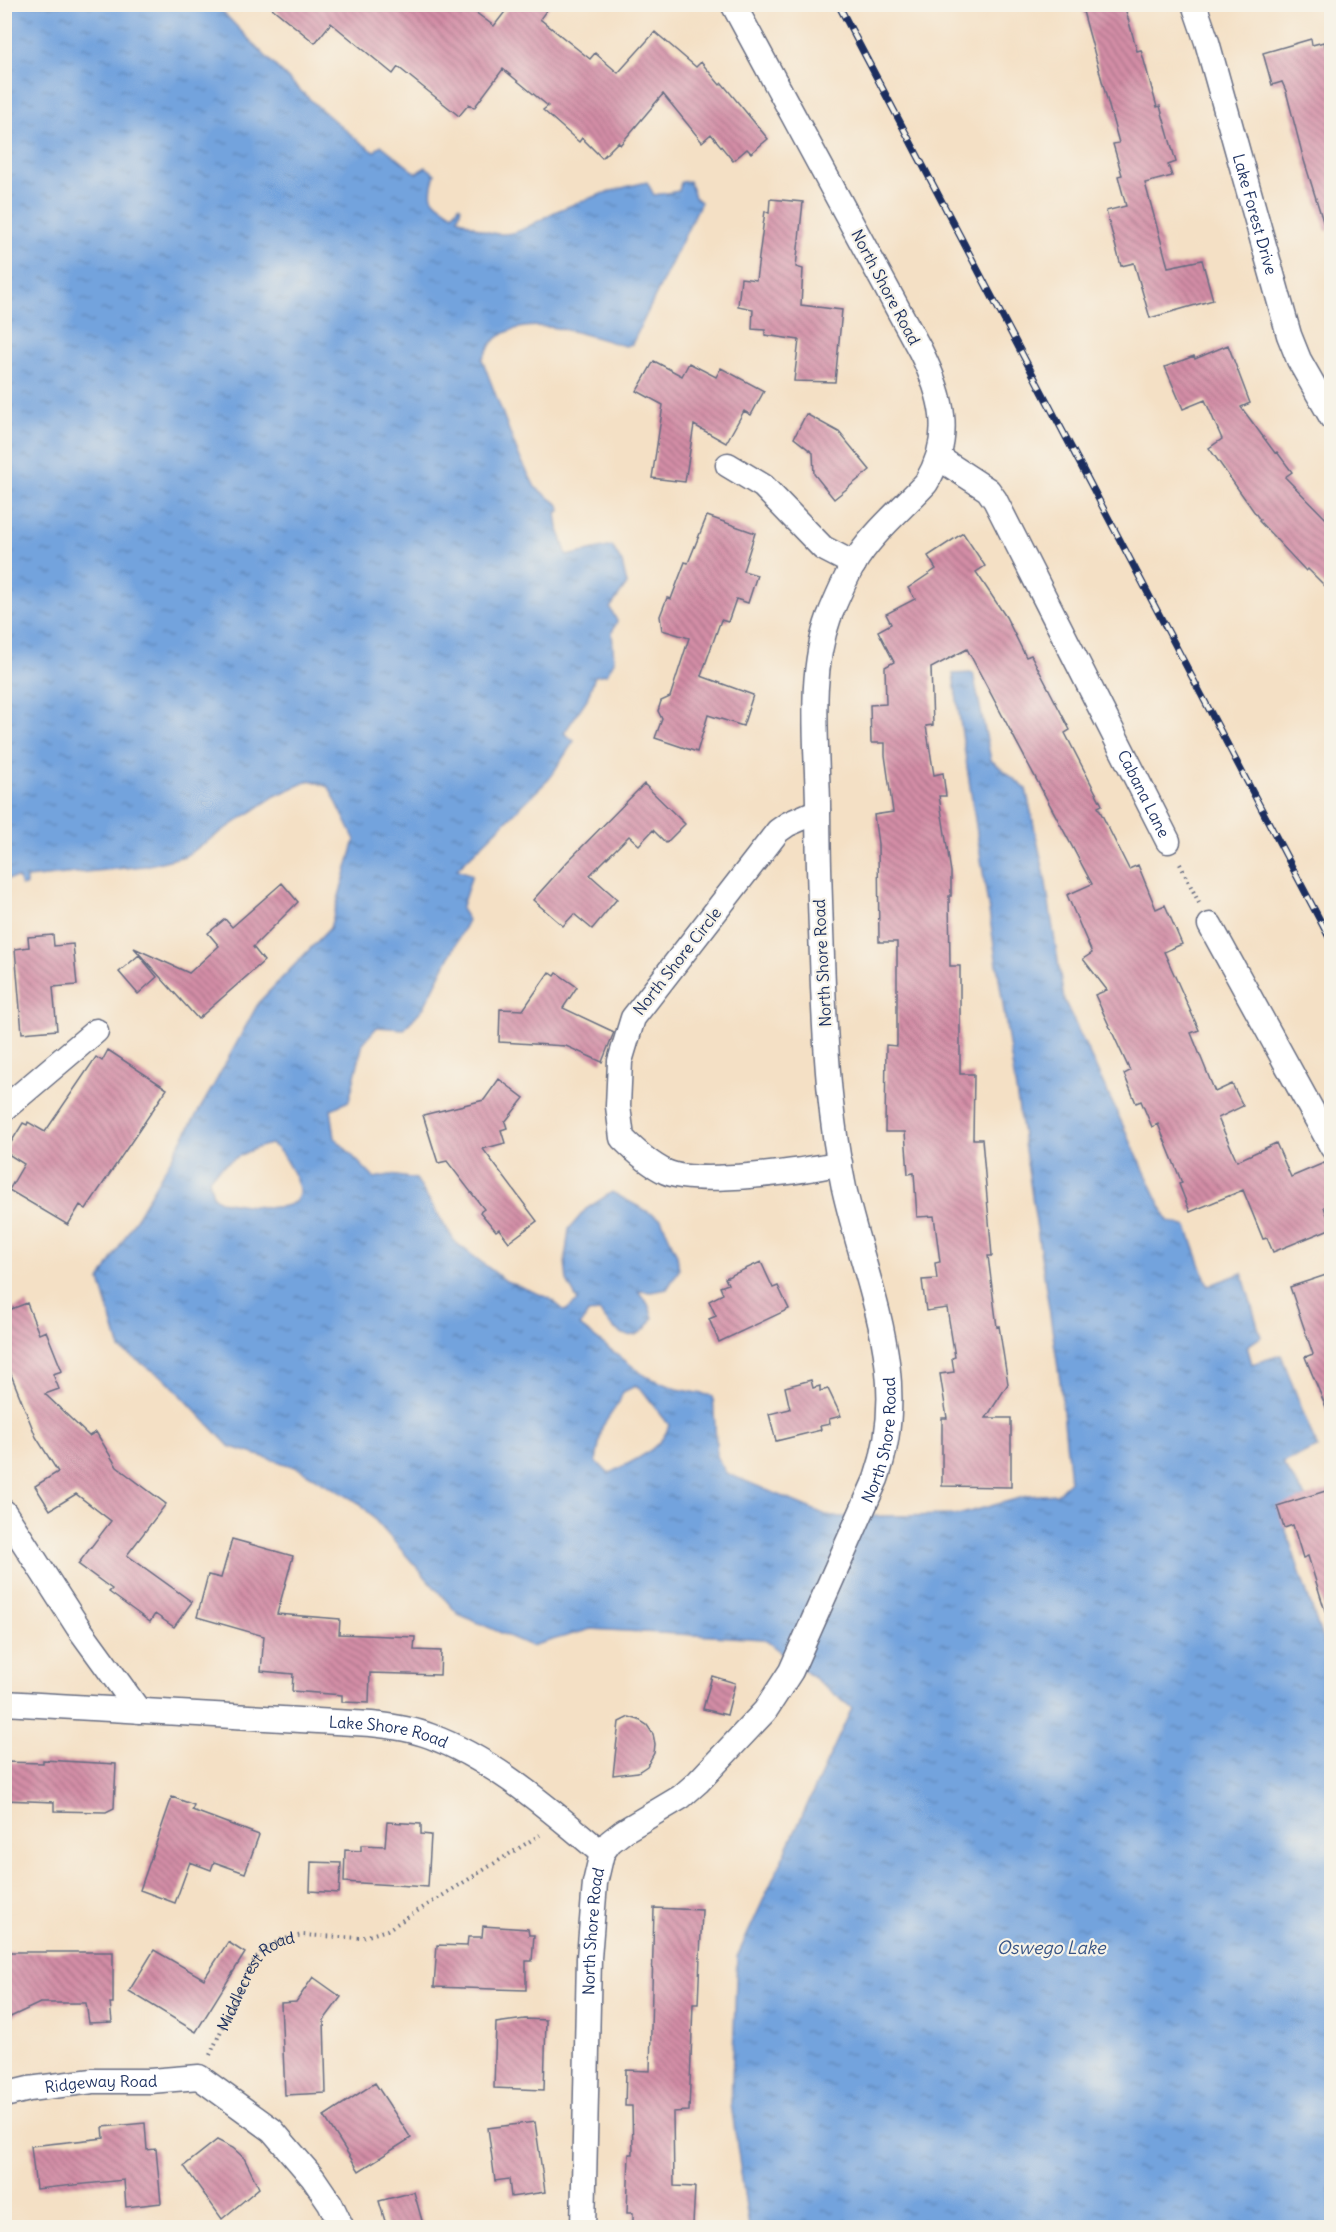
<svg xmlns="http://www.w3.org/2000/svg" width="1336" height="2232" viewBox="0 0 1336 2232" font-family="Delius,sans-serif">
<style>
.water{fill:url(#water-ripples);stroke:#47699e;stroke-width:1.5;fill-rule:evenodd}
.building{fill:url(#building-back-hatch)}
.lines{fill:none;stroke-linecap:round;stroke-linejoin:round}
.minor-casing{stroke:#676d82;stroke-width:27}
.path{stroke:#676d82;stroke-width:4;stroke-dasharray:1.5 4.5;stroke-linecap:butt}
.minor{stroke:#fff;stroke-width:24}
.rail-casing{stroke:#1b2f5e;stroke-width:7}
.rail{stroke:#f7f3e8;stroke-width:4.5;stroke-dasharray:14;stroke-linecap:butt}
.labels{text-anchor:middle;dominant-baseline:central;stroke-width:4.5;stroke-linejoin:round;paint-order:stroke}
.street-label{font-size:16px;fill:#1b2f5e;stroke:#f7f3e8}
.water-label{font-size:18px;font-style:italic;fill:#355284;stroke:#f7f3e8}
</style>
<defs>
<pattern id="water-ripples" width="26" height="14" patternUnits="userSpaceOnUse" patternTransform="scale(1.5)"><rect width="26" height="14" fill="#73a3dd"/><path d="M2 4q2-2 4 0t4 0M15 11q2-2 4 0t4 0" fill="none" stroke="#5e85b6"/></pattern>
<pattern id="building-back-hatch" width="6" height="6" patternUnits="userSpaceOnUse" patternTransform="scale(1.5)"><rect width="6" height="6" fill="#d38da6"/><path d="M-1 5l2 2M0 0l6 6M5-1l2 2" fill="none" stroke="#aa748a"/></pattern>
</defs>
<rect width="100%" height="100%" fill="#f7f3e8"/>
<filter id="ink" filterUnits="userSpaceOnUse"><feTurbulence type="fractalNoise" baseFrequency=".0167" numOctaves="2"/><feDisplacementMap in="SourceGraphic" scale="12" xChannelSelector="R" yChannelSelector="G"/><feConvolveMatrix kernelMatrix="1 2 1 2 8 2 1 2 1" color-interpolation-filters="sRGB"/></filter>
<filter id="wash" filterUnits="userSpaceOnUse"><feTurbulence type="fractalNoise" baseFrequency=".008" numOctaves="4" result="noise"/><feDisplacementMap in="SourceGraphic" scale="24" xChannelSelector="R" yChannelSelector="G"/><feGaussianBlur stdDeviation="1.35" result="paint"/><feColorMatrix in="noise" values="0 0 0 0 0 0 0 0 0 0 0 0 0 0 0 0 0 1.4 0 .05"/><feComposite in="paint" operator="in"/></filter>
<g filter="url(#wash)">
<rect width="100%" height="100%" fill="#f4e0c5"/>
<!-- water -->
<path class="water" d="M 4,5 L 216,5 C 266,57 315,110 374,152 L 381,145 L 416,173 L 426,167 L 435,174 C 427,200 431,199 453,214 L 459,206 L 461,208 L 458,218 C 471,225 486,234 501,234 C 520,235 540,219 557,211 C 585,199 617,188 647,182 L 654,195 L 679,191 L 681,182 L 689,181 L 695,197 L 701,202 L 632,344 L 625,346 C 588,336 523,309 492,343 C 488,348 486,354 482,359 L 518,454 L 535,487 L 559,505 L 560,511 L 556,513 L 558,528 L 567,556 L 612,546 L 622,563 L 627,584 L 610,608 L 617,621 L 612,632 L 614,661 L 607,674 L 595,676 L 587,699 L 564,733 L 574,741 L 549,779 L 457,869 L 472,875 L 461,909 L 468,920 L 424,1007 L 404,1029 L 377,1027 L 363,1043 L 349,1101 L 331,1109 L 335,1138 L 374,1178 L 390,1175 L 416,1179 L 455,1242 L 506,1281 L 549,1298 L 565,1311 L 578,1301 L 567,1281 L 565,1261 L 569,1229 L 586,1209 L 612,1192 L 661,1219 L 677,1255 L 679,1270 L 667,1289 L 651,1292 L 638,1291 L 648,1304 L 653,1318 C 636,1348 616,1335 600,1312 L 588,1313 L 580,1326 L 645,1376 L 677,1389 L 713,1396 L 717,1457 L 726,1473 L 831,1517 L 958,1515 L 1027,1496 L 1057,1494 L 1070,1481 L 1060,1381 L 953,674 L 973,673 L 991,760 L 1026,789 L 1045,877 L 1064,1000 L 1168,1221 L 1187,1227 L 1208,1286 L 1242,1273 L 1261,1337 L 1247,1346 L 1252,1364 L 1281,1355 L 1317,1448 L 1282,1463 L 1306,1498 L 1279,1510 L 1331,1665 L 1331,2227 L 749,2227 L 731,2104 L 737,1957 L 852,1708 L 764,1639 L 591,1629 L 531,1646 L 458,1614 L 361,1504 L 298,1468 L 229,1446 L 166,1379 L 120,1349 L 100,1280 L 211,1090 L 259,1002 L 330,928 L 355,840 L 329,787 L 310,780 L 275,796 L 185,856 L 145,866 L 26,878 L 26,885 L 21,886 L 18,878 L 5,879 ZM 271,1144 C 282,1150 286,1162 293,1173 C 321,1224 244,1204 220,1201 L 213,1196 L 209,1179 C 219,1164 253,1147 271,1144 ZM 635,1386 L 643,1391 L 669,1425 C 663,1450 630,1462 609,1474 L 596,1461 L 602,1427 L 619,1402 L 623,1392 Z"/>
<g id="blocks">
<!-- building -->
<path class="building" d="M 267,4 L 447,4 L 460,15 L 467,6 L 494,26 L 511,4 L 551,4 L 540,19 L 590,59 L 595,53 L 618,73 L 655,32 L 696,67 L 701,62 L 720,85 L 722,83 L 768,139 L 751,153 L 747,149 L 733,161 L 711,134 L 702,142 L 663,94 L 620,145 L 618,142 L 602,158 L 582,138 L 579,142 L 543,110 L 548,106 L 503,69 L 474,108 L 469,104 L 459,116 L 398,67 L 393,74 L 331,23 L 315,43 Z
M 1081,4 L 1124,4 L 1137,51 L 1141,50 L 1157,107 L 1160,106 L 1176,162 L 1168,165 L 1172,176 L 1145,183 L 1168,267 L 1202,260 L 1213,300 L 1150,318 L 1134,263 L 1121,266 L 1106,211 L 1126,206 L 1118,176 L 1122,175 L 1113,144 L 1119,143 Z
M 1311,39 L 1312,45 L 1324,42 L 1332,69 L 1332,230 L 1326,231 L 1303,157 L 1286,91 L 1282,82 L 1272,85 L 1263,53 Z
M 770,199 L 803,202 L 796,267 L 803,269 L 801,305 L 842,310 L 835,382 L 794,381 L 799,340 L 765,335 L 765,330 L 752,329 L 753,309 L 738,306 L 741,278 L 756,280 L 765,211 L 769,213 Z
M 1228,345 L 1250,403 L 1241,407 L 1275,453 L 1277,452 L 1292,472 L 1285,477 L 1332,525 L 1332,593 L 1308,569 L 1306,571 L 1259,521 L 1260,520 L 1209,448 L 1222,439 L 1205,400 L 1183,409 L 1165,367 L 1194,356 L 1195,359 Z
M 654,361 L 682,376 L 689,363 L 716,377 L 721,368 L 764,391 L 751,415 L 744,411 L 726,443 L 694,425 L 685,482 L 652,478 L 663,405 L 637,391 Z
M 806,414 L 839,432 L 870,470 L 834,499 L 814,474 L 813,453 L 794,438 Z
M 707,516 L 755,533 L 743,571 L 757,575 L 748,603 L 736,599 L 728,622 L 721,620 L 701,676 L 753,695 L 743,726 L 708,715 L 697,752 L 655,738 L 662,719 L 658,711 L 661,701 L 670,697 L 689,638 L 662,630 L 660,616 L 667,598 L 671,599 L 685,562 L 688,563 Z
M 963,533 L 985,566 L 976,572 L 1006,617 L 1026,657 L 1031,655 L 1070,730 L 1065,733 L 1102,805 L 1098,807 L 1129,869 L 1138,865 L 1156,909 L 1165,905 L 1182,944 L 1164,952 L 1199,1030 L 1191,1033 L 1215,1092 L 1232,1084 L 1243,1106 L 1218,1118 L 1237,1161 L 1276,1143 L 1291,1177 L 1324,1163 L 1332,1177 L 1332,1204 L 1324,1207 L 1332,1228 L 1273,1252 L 1267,1238 L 1263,1239 L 1243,1190 L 1190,1212 L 1179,1184 L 1182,1183 L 1158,1124 L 1152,1127 L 1141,1101 L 1136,1103 L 1124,1074 L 1130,1071 L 1095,995 L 1107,990 L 1083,959 L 1092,953 L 1067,895 L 1092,884 L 967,649 L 931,668 L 933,725 L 926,726 L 934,775 L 943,773 L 946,796 L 939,796 L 951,872 L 951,896 L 949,896 L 950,966 L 960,966 L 960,1074 L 974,1074 L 973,1139 L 982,1139 L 992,1256 L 988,1256 L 997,1327 L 999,1326 L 1008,1384 L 986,1418 L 1011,1418 L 1011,1487 L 942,1486 L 942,1418 L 947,1418 L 940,1374 L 954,1372 L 952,1358 L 955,1357 L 947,1308 L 926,1311 L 922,1280 L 937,1279 L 935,1263 L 940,1262 L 934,1216 L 917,1217 L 914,1173 L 908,1174 L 905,1132 L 885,1132 L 886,1045 L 897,1046 L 897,942 L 879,942 L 878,844 L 874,815 L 893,812 L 885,755 L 885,743 L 871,743 L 870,705 L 886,704 L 885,667 L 894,662 L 878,631 L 891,624 L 886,614 L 915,599 L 908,588 L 936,569 L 928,556 Z
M 644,784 L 685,824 L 666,843 L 653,830 L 639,845 L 629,836 L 590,875 L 617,899 L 592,929 L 574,914 L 563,926 L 533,900 L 567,862 Z
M 282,883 L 298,902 L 253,947 L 264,961 L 198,1019 L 134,948 L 189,973 L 219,946 L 208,933 L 225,919 L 232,927 Z
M 53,935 L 54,946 L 73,944 L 77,985 L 53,987 L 57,1030 L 22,1033 L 15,949 L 29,947 L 28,937 Z
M 139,955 L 157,977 L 138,994 L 119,972 Z
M 549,972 L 555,976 L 557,973 L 577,987 L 563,1008 L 614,1032 L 602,1062 L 566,1046 L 499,1042 L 500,1009 L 523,1010 Z
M 108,1050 L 167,1089 L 86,1209 L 80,1205 L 68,1225 L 9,1190 L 24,1164 L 5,1152 L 23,1123 L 27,1125 L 28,1122 L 45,1132 L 96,1057 L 102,1061 Z
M 499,1079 L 524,1098 L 505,1122 L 507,1128 L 501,1130 L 505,1143 L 483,1149 L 537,1221 L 509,1242 L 499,1229 L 496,1231 L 480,1212 L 484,1209 L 447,1161 L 438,1163 L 423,1115 L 484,1100 Z
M 761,1262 L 773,1288 L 778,1286 L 789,1309 L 719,1342 L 709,1319 L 716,1316 L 709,1301 L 723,1294 L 720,1287 L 728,1284 L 725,1278 Z
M 1332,1273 L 1332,1419 L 1331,1419 L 1305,1357 L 1313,1354 L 1290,1287 Z
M 27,1303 L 39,1334 L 46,1331 L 62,1371 L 53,1374 L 59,1389 L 45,1394 L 89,1436 L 96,1432 L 117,1467 L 166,1504 L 127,1555 L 192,1602 L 174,1627 L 155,1614 L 150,1622 L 109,1592 L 112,1589 L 78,1564 L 111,1521 L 76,1494 L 50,1510 L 35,1486 L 58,1472 L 36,1437 L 4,1357 L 4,1312 Z
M 811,1380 L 813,1388 L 820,1386 L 820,1391 L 828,1389 L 841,1416 L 829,1419 L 830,1424 L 820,1426 L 821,1430 L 776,1441 L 769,1414 L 790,1409 L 785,1387 Z
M 1332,1489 L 1332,1614 L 1326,1614 L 1308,1556 L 1303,1558 L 1293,1525 L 1284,1528 L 1277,1506 Z
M 232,1539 L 293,1556 L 277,1614 L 340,1619 L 339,1634 L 415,1637 L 414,1650 L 441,1651 L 440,1675 L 370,1673 L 369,1703 L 342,1702 L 342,1695 L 292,1691 L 293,1674 L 261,1671 L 264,1636 L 197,1617 L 208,1575 L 221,1578 Z
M 712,1676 L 735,1683 L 727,1715 L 703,1709 Z
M 629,1717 L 639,1720 L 647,1725 L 653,1734 L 655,1744 L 654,1753 L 647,1766 L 638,1772 L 613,1775 L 619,1722 Z
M 43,1760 L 116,1764 L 114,1808 L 106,1812 L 54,1811 L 54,1802 L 4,1800 L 4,1762 L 43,1763 Z
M 172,1797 L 194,1805 L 192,1810 L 259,1835 L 245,1873 L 214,1862 L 211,1870 L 190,1862 L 175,1903 L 140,1890 Z
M 387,1822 L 421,1824 L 421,1834 L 431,1835 L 428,1887 L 344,1882 L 345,1850 L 361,1851 L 361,1845 L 385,1846 Z
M 311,1862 L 341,1863 L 339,1893 L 310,1891 Z
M 654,1908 L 702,1910 L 698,2004 L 693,2004 L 689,2111 L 673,2112 L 674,2186 L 695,2187 L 693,2224 L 690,2224 L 690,2228 L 642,2228 L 642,2224 L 633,2224 L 633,2213 L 627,2213 L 629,2154 L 633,2154 L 632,2106 L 625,2106 L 626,2070 L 650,2071 Z
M 483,1926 L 528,1929 L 529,1935 L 534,1935 L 532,1961 L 526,1961 L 526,1990 L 434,1987 L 437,1945 L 467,1946 L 468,1937 L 482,1937 Z
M 228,1942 L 245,1953 L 196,2032 L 129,1991 L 154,1950 L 204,1979 Z
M 4,1952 L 113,1952 L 113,2003 L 110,2003 L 112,2022 L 89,2023 L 86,2003 L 40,2003 L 4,2020 Z
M 313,1977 L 341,1997 L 324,2020 L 326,2093 L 285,2095 L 281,2003 L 296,2002 Z
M 525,2019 L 546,2020 L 544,2090 L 494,2088 L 496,2023 Z
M 375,2083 L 411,2138 L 359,2171 L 324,2116 Z
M 535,2122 L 545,2192 L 511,2197 L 509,2179 L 495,2181 L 488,2128 Z
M 145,2123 L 147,2150 L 156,2149 L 161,2203 L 126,2207 L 124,2180 L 36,2189 L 31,2146 L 104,2138 L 103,2127 Z
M 217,2140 L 233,2148 L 244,2158 L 259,2188 L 222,2219 L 184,2166 Z
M 414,2192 L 424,2228 L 387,2228 L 379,2201 Z"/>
</g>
</g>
<g filter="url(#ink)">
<use href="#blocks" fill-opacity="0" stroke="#676d82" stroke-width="1.5"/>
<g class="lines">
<!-- minor casing -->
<g class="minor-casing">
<g id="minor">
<path id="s2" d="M 1194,4 L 1207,42 L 1289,335 L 1299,360 L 1332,418"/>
<path id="s3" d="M 939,458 L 988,490 L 995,500 L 1168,841"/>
<path d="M 728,465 L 763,486 L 823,548 L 854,564"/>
<path d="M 818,811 L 788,824 L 778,831 L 633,1018 L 620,1061 L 618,1106 L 622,1138 C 635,1151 649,1164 666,1172 C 697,1186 805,1171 840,1163"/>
<path d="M 1210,925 L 1332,1147"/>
<path d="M 4,1109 L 96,1031"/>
<path d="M 4,1512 L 78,1627 L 139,1711"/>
<path id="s4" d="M 4,1703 L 371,1724 C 391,1726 412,1729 430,1736 C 495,1760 550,1810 602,1853"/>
<path id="s5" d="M 4,2095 L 29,2089 L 93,2081 L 150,2081 L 199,2077 L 272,2130 L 313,2178 L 330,2203 L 342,2228"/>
<path id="s6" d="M 583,2228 L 589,1958 L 595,1883 L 602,1853 L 610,1842 L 624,1831 L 681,1797 L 698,1782 L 765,1711 L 791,1671 L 876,1479 C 912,1376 867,1289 844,1188 C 830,1121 826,1055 823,986 C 821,925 818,865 818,804 C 817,743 808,675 829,617 C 836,600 844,581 853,565 C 871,534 902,509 926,483 C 954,437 943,396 920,350 L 733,4"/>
</g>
</g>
<!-- path -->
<g class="path">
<path d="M 1180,864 L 1199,903"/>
<path id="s1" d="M 210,2055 L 250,1967 L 262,1951 L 280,1940 L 302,1935 L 361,1938 L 387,1930 L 540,1835"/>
</g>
<!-- minor -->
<use href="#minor" class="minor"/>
<!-- rail casing -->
<g class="rail-casing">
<path id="rail" d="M 838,4 L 1332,943"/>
</g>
<!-- rail -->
<use href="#rail" class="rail"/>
</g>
</g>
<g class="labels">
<!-- street labels -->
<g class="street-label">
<text stroke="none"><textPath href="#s2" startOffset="219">Lake Forest Drive</textPath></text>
<text transform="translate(886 287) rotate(62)">North Shore Road</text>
<text stroke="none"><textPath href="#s3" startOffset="400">Cabana Lane</textPath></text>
<text transform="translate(677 961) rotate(-52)">North Shore Circle</text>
<text transform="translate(822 963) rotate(-93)">North Shore Road</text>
<text stroke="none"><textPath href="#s6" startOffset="891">North Shore Road</textPath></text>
<text stroke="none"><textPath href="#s4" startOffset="386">Lake Shore Road</textPath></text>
<text stroke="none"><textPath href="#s6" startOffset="297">North Shore Road</textPath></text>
<text stroke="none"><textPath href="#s1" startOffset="90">Middlecrest Road</textPath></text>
<text stroke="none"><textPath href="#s5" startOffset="98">Ridgeway Road</textPath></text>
</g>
<!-- water labels -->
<g class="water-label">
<text x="1051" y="1947">Oswego Lake</text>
</g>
</g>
<!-- margin -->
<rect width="1336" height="2232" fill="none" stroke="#f7f3e8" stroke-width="24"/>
</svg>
